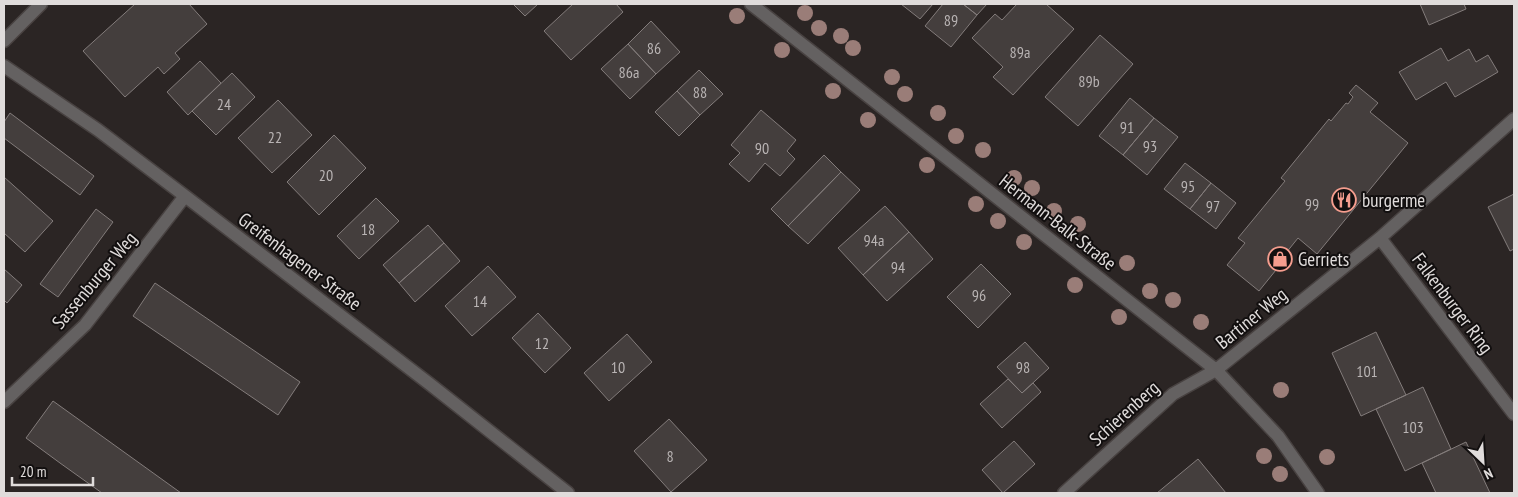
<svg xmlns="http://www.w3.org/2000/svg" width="1518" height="497" viewBox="0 0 1518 497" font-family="'PT Sans Narrow',sans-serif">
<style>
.building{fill:#443e3d;stroke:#837c7b}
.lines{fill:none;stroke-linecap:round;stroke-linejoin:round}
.minor-casing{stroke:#484241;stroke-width:15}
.minor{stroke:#646161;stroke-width:12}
.tree{fill:#9a7d78}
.labels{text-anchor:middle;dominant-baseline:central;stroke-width:4;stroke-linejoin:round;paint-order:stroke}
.number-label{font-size:16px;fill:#b9b4b4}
.poi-label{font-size:19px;fill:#e0dcdb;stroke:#120f0f;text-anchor:start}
.street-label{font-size:19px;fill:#e0dcdb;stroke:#120f0f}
</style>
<rect width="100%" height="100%" fill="#2b2524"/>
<!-- building -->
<path class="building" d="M 135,4 L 189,4 L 207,24 L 175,53 L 180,59 L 164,74 L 158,67 L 125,97 L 83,51 Z
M 513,4 L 538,4 L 525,16 Z
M 573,4 L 616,4 L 623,12 L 571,60 L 544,31 Z
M 901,4 L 933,4 L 920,19 Z
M 943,4 L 963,4 L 977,15 L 951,47 L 925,26 Z
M 963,4 L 987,4 L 977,15 Z
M 1017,4 L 1046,4 L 1074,29 L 1013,95 L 993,77 L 1003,67 L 972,38 L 995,14 L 1002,20 Z
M 1420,4 L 1464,4 L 1466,9 L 1429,25 Z
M 651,21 L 680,52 L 656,74 L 628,44 Z
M 1100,35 L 1133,64 L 1078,126 L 1045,97 Z
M 628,44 L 656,74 L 630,99 L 601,69 Z
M 1441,48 L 1448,61 L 1469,49 L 1476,62 L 1488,55 L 1498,72 L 1455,97 L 1446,82 L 1416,100 L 1399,72 Z
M 200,61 L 221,83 L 188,115 L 167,92 Z
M 699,70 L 723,94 L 700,115 L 677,91 Z
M 232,73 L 255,97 L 216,135 L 192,111 Z
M 1356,85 L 1378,103 L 1370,112 L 1408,143 L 1317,254 L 1298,238 L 1274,268 L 1276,270 L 1259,291 L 1227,265 L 1245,243 L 1238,238 L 1285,181 L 1281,178 L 1329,119 L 1331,121 L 1346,103 L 1348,104 L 1353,97 L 1349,93 Z
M 677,91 L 700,115 L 679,136 L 655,112 Z
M 1130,98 L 1154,118 L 1123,155 L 1099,136 Z
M 278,100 L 312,135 L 272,173 L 238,138 Z
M 761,110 L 796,140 L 787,151 L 795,159 L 780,176 L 765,163 L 749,182 L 729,164 L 740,153 L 731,145 Z
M 10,113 L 94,176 L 80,195 L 4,138 L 4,122 Z
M 1154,118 L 1178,137 L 1147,175 L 1123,155 Z
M 334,135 L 366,168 L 319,215 L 287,182 Z
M 824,155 L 841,172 L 788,226 L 771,209 Z
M 1185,163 L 1211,183 L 1190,209 L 1164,189 Z
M 841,172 L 860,190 L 808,244 L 788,226 Z
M 4,177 L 53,221 L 25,252 L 4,233 Z
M 1211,183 L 1236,203 L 1216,229 L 1190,209 Z
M 1514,194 L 1514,249 L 1510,251 L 1488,207 Z
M 376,198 L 399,221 L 359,259 L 337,236 Z
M 885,206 L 909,232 L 863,275 L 838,248 Z
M 96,209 L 113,222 L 58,297 L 40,284 Z
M 428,225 L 444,243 L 399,283 L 383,265 Z
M 909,232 L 933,259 L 887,301 L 863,275 Z
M 444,243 L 460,261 L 415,302 L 399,283 Z
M 981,264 L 1011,294 L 978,328 L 947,297 Z
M 488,266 L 516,297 L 472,336 L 445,306 Z
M 4,269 L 22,285 L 7,303 L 4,300 Z
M 155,283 L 300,382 L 278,415 L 133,316 Z
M 538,313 L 571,348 L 545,373 L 512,338 Z
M 1376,332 L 1406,395 L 1361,416 L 1332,353 Z
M 627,334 L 652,362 L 609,401 L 584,373 Z
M 1025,342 L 1049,368 L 1022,393 L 997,367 Z
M 1008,379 L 1022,393 L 1033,383 L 1041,392 L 1002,428 L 980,404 Z
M 1423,387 L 1451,449 L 1405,471 L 1376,409 Z
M 53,401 L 181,493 L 102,493 L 60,463 L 26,438 Z
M 669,419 L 707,460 L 671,492 L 634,451 Z
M 1014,441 L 1035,464 L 1003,493 L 982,470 Z
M 1466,442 L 1490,493 L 1436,493 L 1422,463 Z
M 1198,459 L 1226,493 L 1157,493 Z"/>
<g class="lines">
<!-- minor casing -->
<g class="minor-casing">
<path id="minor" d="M 751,4 L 1216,370 L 1278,436 L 1318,493
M 4,41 L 41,4
M 4,66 L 98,130 L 185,196 L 431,385 L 568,493
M 1380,238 L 1514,414
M 4,402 L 85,325 L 185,196
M 1064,493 L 1173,394 L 1216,370 L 1380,238 L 1514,119"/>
</g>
<!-- minor -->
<use href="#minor" class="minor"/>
</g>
<!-- trees -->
<g class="tree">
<circle cx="805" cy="13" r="8"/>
<circle cx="737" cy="16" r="8"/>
<circle cx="819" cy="28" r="8"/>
<circle cx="841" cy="36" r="8"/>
<circle cx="853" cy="48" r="8"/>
<circle cx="782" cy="50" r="8"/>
<circle cx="892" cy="77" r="8"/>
<circle cx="833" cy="91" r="8"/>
<circle cx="905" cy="94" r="8"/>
<circle cx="938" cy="113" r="8"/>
<circle cx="868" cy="120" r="8"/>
<circle cx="956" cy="136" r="8"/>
<circle cx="983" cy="150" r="8"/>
<circle cx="927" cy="165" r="8"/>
<circle cx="1014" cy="178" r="8"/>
<circle cx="1032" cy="188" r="8"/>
<circle cx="976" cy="204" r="8"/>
<circle cx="1054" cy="211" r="8"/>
<circle cx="998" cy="221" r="8"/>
<circle cx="1078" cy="224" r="8"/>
<circle cx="1024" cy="242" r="8"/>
<circle cx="1127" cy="263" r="8"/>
<circle cx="1075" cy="285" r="8"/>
<circle cx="1150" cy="291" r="8"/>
<circle cx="1173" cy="300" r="8"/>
<circle cx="1119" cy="317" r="8"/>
<circle cx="1201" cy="322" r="8"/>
<circle cx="1281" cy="390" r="8"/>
<circle cx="1264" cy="456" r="8"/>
<circle cx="1327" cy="457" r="8"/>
<circle cx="1280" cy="474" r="8"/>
</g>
<!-- icons -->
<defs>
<g id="restaurant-ring" transform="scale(1.25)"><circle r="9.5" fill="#120f0f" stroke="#f59d8e" stroke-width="1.5"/><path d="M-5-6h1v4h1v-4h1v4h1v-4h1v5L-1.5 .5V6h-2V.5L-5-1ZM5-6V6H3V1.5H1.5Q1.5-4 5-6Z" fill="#f59d8e"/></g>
<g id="shop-ring" transform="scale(1.25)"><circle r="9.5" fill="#120f0f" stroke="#f59d8e" stroke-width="1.5"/><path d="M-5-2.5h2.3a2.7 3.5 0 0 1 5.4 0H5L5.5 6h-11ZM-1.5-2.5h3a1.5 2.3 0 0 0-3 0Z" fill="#f59d8e"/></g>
</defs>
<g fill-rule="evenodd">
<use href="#restaurant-ring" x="1344" y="200"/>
<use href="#shop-ring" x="1280" y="259"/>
</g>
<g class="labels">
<!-- number labels -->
<g class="number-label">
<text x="951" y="20">89</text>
<text x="654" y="48">86</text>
<text x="1020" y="52">89a</text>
<text x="629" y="72">86a</text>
<text x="1089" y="81">89b</text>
<text x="700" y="92">88</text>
<text x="224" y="104">24</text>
<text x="1127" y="127">91</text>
<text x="275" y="137">22</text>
<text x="1150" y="146">93</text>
<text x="762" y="148">90</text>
<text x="326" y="175">20</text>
<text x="1188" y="186">95</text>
<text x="1312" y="204">99</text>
<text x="1213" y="206">97</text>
<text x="368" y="229">18</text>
<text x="874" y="240">94a</text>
<text x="898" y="267">94</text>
<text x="979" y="295">96</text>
<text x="480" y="301">14</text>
<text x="542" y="343">12</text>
<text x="618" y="367">10</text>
<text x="1023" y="367">98</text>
<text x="1367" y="371">101</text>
<text x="1413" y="427">103</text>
<text x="670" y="456">8</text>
</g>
<!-- poi labels -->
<g class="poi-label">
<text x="1362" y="200">burgerme</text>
<text x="1298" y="259">Gerriets</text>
</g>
<!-- street labels -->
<g class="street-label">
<text transform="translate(1058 222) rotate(38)">Hermann-Balk-Straße</text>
<text transform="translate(300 261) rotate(37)">Greifenhagener Straße</text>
<text transform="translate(94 280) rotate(-50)">Sassenburger Weg</text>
<text transform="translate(1453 303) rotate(53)">Falkenburger Ring</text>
<text transform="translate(1251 318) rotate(-39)">Bartiner Weg</text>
<text transform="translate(1124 413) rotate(-42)">Schierenberg</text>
</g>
</g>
<!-- border -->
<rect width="1518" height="497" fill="none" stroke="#e0dcdb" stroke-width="10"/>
<!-- north arrow -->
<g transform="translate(1483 462) rotate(155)" stroke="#120f0f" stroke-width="4" paint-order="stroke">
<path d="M0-4L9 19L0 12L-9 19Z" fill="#e0dcdb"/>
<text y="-8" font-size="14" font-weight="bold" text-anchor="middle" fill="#e0dcdb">N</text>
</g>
<!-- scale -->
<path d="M12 477v8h81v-8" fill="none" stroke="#e0dcdb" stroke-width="2.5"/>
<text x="20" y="477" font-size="15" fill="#e0dcdb" stroke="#120f0f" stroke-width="4" paint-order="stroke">20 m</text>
</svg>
